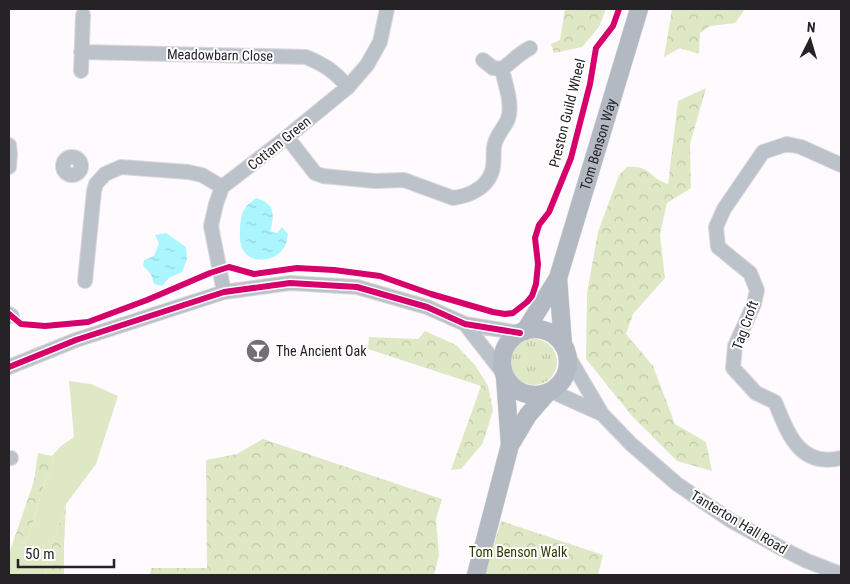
<svg xmlns="http://www.w3.org/2000/svg" width="850" height="584" viewBox="0 0 850 584" font-family="'Roboto Condensed',sans-serif">
<style>
.grass{fill:url(#grass-tufts)}
.forest{fill:url(#forest-crowns)}
.park{fill:#dfe8c4}
.water{fill:url(#water-ripples)}
.lines{fill:none;stroke-linecap:round;stroke-linejoin:round}
.minor-casing{stroke:#dbd8db;stroke-width:16}
.major-casing{stroke:#dbd8db;stroke-width:19}
.minor{stroke:#bbc2c9;stroke-width:14}
.major{stroke:#b2b9c2;stroke-width:18}
.cycleway-casing{stroke:#fff;stroke-width:9}
.cycleway{stroke:#d6006c;stroke-width:6}
.labels{text-anchor:middle;dominant-baseline:central;stroke-width:4;stroke-linejoin:round;paint-order:stroke}
.street-label{font-size:14px;fill:#262326;stroke:#fff}
.poi-label{font-size:14px;fill:#262326;stroke:#fff;text-anchor:start}
.park-label{font-size:14px;fill:#2e3a01;stroke:#fff}
</style>
<defs>
<pattern id="grass-tufts" width="24" height="20" patternUnits="userSpaceOnUse" patternTransform="scale(1.25)"><rect width="24" height="20" fill="#dfe8c4"/><path d="M3 7l-1-3M5 7V3M7 7l1-3M15 17l-1-3M17 17v-4M19 17l1-3" fill="none" stroke="#bfc7a8"/></pattern>
<pattern id="forest-crowns" width="20" height="18" patternUnits="userSpaceOnUse" patternTransform="scale(1.25)"><rect width="20" height="18" fill="#dfe8c4"/><path d="M2 6a3 3 0 1 1 6 0M12 15a3 3 0 1 1 6 0" fill="none" stroke="#bfc7a8"/></pattern>
<pattern id="water-ripples" width="26" height="14" patternUnits="userSpaceOnUse" patternTransform="scale(1.25)"><rect width="26" height="14" fill="#abf6fe"/><path d="M2 4q2-2 4 0t4 0M15 11q2-2 4 0t4 0" fill="none" stroke="#93d3da"/></pattern>
</defs>
<rect width="100%" height="100%" fill="#fefafe"/>
<!-- grass -->
<path class="grass" d="M511 362a23 23 0 1 1 46 0a23 23 0 1 1-46 0Z"/>
<!-- forest -->
<path class="forest" d="M 565,9 L 606,9 L 599,27 L 582,47 L 554,53 L 551,44 L 560,40 Z
M 672,9 L 745,9 L 735,23 L 710,26 L 700,33 L 699,54 L 680,48 L 664,57 Z
M 706,88 L 690,144 L 691,188 L 667,203 L 660,234 L 665,278 L 633,314 L 626,334 L 653,366 L 675,424 L 706,442 L 712,471 L 677,461 L 632,416 L 586,359 L 587,293 L 598,232 L 619,175 L 627,167 C 651,165 649,178 668,184 L 678,101 Z
M 425,331 L 456,345 L 475,365 L 488,386 L 493,410 L 483,443 L 461,469 L 451,470 L 481,386 L 368,349 L 369,337 L 418,339 Z
M 263,439 L 442,499 L 436,519 L 439,555 L 434,575 L 150,575 L 151,568 L 207,568 L 206,460 L 237,454 Z
M 38,453 L 52,456 L 53,467 L 46,479 L 28,538 L 21,547 L 10,551 L 34,481 Z
M 66,504 L 64,545 L 64,575 L 45,575 L 51,547 Z
M 501,521 L 603,555 L 598,575 L 485,575 Z"/>
<!-- park -->
<path class="park" d="M 69,381 L 91,384 L 118,396 L 96,464 L 66,504 L 51,547 L 45,575 L 9,575 L 9,551 L 21,547 L 28,538 L 46,479 L 53,467 L 52,456 L 61,446 L 74,437 Z"/>
<!-- water -->
<path class="water" d="M 256,198 C 275,203 275,215 270,231 L 277,233 L 282,227 L 288,234 C 287,239 286,246 283,249 C 274,262 251,264 243,250 C 239,244 240,234 240,227 C 242,210 243,208 256,198 Z
M 166,233 L 186,247 L 187,259 L 182,272 L 169,278 L 162,286 L 154,284 L 151,274 L 143,266 L 144,260 L 154,256 L 159,243 L 155,235 Z"/>
<g class="lines">
<!-- minor casing -->
<g class="minor-casing">
<path id="minor" d="M 81,52 L 306,57 C 325,65 334,71 348,87
M 483,60 L 493,68 L 502,69 C 512,62 518,54 530,48
M 81,71 L 83,15
M 287,137 L 315,173 L 323,176 L 375,181 L 404,180 L 453,198 C 468,196 485,189 491,174 C 495,166 493,155 494,147 C 496,134 504,129 508,119 C 513,104 505,84 502,69
M 9,145 L 10,154 L 9,167
M63 166a9 9 0 1 1 18 0a9 9 0 1 1-18 0Z
M 841,165 L 801,147 L 787,144 L 763,152 L 724,209 L 716,227 L 718,247 L 750,273 L 757,290 L 754,304 L 735,346 L 733,368 L 756,393 L 775,402 C 788,433 799,468 841,458
M 85,281 L 94,191 L 96,184 L 105,174 L 121,167 L 188,172 L 202,175 L 222,187
M 224,292 L 211,226 L 216,204 L 222,187 L 287,137 L 348,87 L 367,65 L 380,42 L 387,9
M 9,314 L 12,316
M 465,324 L 504,374
M 565,351 L 602,414 L 631,444 L 677,484 L 730,520 L 781,548 L 807,561 L 841,574
M 9,367 L 76,340 L 224,292 L 290,283 L 357,287 L 427,307 L 465,324 L 520,333
M 551,391 L 602,414
M 9,458 L 11,458"/>
</g>
<!-- major casing -->
<g class="major-casing">
<g id="major">
<path d="M 558,278 L 563,345"/>
<circle cx="535" cy="362" r="33"/>
<path id="s1" d="M 525,331 L 558,278 L 639,9"/>
<path d="M 505,376 L 510,445"/>
<path d="M 476,575 L 510,445 L 528,415 L 547,393"/>
</g>
</g>
<!-- minor -->
<use href="#minor" class="minor"/>
<!-- major -->
<use href="#major" class="major"/>
<!-- cycleway casing -->
<g class="cycleway-casing">
<path id="cycleway" d="M 9,314 L 21,324 L 45,326 L 88,322 L 147,300 L 210,273 L 229,267 L 254,274 L 297,268 L 334,270 L 380,276 L 431,294 L 493,312 L 505,314 L 513,313 L 527,302 L 532,296 L 536,284 L 538,264 L 535,238 L 539,225 L 549,212 L 571,158 L 590,84 L 596,48 L 613,26 L 619,9
M 9,367 L 76,340 L 224,292 L 290,283 L 357,287 L 427,307 L 465,324 L 520,333"/>
</g>
<!-- cycleway -->
<use href="#cycleway" class="cycleway"/>
</g>
<!-- icons -->
<defs>
<g id="bar-disc" transform="scale(1.25)"><circle r="9.5" fill="#726e72" stroke="#fff"/><path d="M-6-5H6L.8 .8V4.5H3.5V6h-7V4.5H-.8V.8Z" fill="#fff"/></g>
</defs>
<g fill-rule="evenodd">
<use href="#bar-disc" x="258" y="351"/>
</g>
<g class="labels">
<!-- street labels -->
<g class="street-label">
<text transform="translate(220 55) rotate(1)">Meadowbarn Close</text>
<text transform="translate(567 113) rotate(-76)">Preston Guild Wheel</text>
<text transform="translate(279 143) rotate(-39)">Cottam Green</text>
<text stroke="none"><textPath href="#s1" startOffset="202">Tom Benson Way</textPath></text>
<text transform="translate(745 325) rotate(-70)">Tag Croft</text>
<text transform="translate(739 522) rotate(31)">Tanterton Hall Road</text>
</g>
<!-- poi labels -->
<g class="poi-label">
<text x="276" y="351">The Ancient Oak</text>
</g>
<!-- park labels -->
<g class="park-label">
<text x="518" y="552">Tom Benson Walk</text>
</g>
</g>
<!-- border -->
<rect width="850" height="584" fill="none" stroke="#262326" stroke-width="20"/>
<!-- north arrow -->
<g transform="translate(810 40) rotate(5)" stroke="#ffffff" stroke-width="4" paint-order="stroke">
<path d="M0-4L9 19L0 12L-9 19Z" fill="#262326"/>
<text y="-8" font-size="14" font-weight="bold" text-anchor="middle" fill="#262326">N</text>
</g>
<!-- scale -->
<path d="M18 559v8h96v-8" fill="none" stroke="#262326" stroke-width="2.5"/>
<text x="25" y="559" font-size="15" fill="#262326" stroke="#ffffff" stroke-width="4" paint-order="stroke">50 m</text>
</svg>
